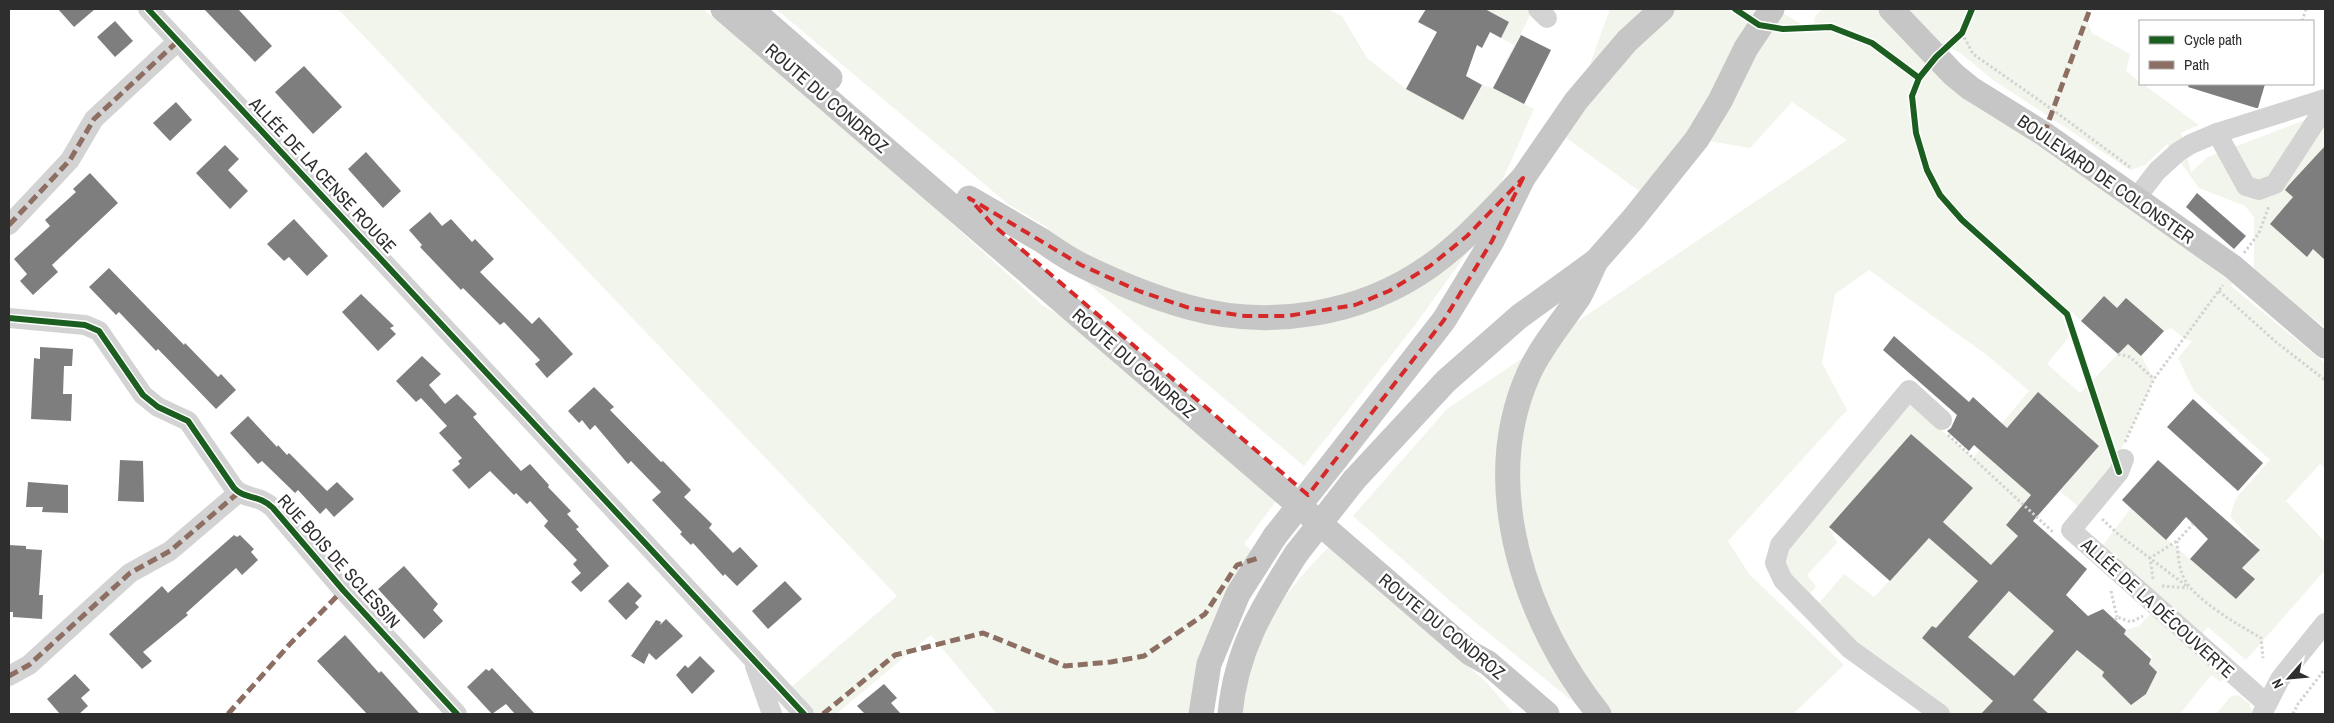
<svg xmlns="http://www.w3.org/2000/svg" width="2334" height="723" viewBox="0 0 2334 723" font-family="'Archivo Narrow',sans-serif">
	<rect width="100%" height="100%" fill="#fff"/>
	<g fill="#f2f5eb">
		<polygon points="338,9 703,9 825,109 1042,305 1080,327 1277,500 1244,544 1253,552 1191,714 997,714 931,635 836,714 814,714 789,689 897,596"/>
		<polygon points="776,9 1327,9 1342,16 1367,58 1406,89 1463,119 1482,85 1493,88 1514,45 1501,38 1509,22 1485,9 1530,9 1532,11 1494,88 1534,109 1475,242 1415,325 1304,466 1050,251 1047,227 1008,204"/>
		<polygon points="1610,9 1776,9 1813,31 1815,16 1822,9 1881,9 2232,283 2231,286 2325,363 2325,468 2320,464 2286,501 2325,542 2325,570 2246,660 2208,627 2200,636 2102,546 2131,508 2236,599 2254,579 2242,568 2260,550 2230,516 2236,498 2270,460 2194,391 2178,358 2192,341 2185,339 2171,328 2164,331 2126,298 2117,308 2104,296 2081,321 2071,311 2063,318 2069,337 2047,364 2080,393 2128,344 2141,356 2154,379 2122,447 2123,458 2083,511 2060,491 2099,446 2038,393 1985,454 2031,495 2006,524 2018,536 1991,565 1943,522 1973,488 1911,434 1829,527 1837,543 1807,575 1816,586 1807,598 1785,574 1781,555 1908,401 1973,458 2029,391 1988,356 1869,270 1835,294 1822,363 1847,410 1728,541 1749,574 1844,665 1793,714 1588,714 1464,613 1353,516 1447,409 1847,140 1792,102 1750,148 1685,137 1639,191 1564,136"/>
		<polygon points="1903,9 2088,9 2085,15 2092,33 2130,54 2126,71 2140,82 2140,84 2143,84 2199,125 2181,133 2191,172 2208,157 2313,117 2325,103 2325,327 2254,276 2254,217 2245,206 2199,188 2167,144 2145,165 2130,170 1993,80 1959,52 1932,41"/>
		<polygon points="1929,538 1978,581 1936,628 1932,626 1922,638 1993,701 1984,711 1988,714 1950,714 1814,609 1844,574 1874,597"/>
		<path d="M 1330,546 L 1485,681 L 1514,714 L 1242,714 C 1245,698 1246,680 1250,664 C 1263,620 1297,578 1330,546 Z"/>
		<polygon points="2009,591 2049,626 2061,624 2014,676 1973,641 1965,640"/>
		<polygon points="2151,613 2224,678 2221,682 2211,675 2180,714 2049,714 2029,697 2035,692 2038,695 2086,640 2091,661 2104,672 2102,676 2132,704 2146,694 2157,672 2149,664 2153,656 2146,650 2144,653 2124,634 2126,630 2139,626"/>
		<polygon points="2238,695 2249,703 2253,714 2216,714 2230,697"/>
	</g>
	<g fill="#7e7e7e" fill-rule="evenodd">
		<polygon points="58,9 95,9 74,27"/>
		<polygon points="204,9 238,9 272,46 255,62"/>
		<polygon points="1426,9 1485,9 1509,22 1501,38 1490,32 1482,48 1477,45 1466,76 1482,85 1463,120 1406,89 1437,32 1418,22"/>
		<polygon points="115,21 133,41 115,57 97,37"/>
		<polygon points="1521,35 1551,50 1524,104 1493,88"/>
		<polygon points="304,66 342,107 313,134 275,92"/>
		<polygon points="2189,84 2265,84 2258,108 2256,108 2188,87"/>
		<polygon points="176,102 192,120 170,141 153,123"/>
		<polygon points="225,145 239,159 228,170 248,191 230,209 196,173"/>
		<polygon points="2325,146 2325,260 2313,249 2307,257 2270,224 2293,197 2285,190 2288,186"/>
		<polygon points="366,152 401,191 383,208 348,169"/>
		<polygon points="90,173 118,203 52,265 58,272 33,295 20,281 27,274 14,259 50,226 45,220 76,192 73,189"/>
		<polygon points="2197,193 2246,236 2234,249 2186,207"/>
		<polygon points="430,212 442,226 451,219 472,242 475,239 494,259 480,272 532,324 539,317 573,354 547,378 535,364 540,360 504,322 500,325 463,288 461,290 420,247 422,245 409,230"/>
		<polygon points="294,219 328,256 307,276 289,257 284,261 267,244"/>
		<polygon points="109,268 184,345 185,343 218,377 221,374 236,390 216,409 158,349 156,351 119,312 116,315 89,287"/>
		<polygon points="361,294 394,326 390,328 396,334 378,351 342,312"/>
		<polygon points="2104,296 2117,308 2126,298 2164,331 2141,356 2128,344 2118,354 2081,321"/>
		<path d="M 1894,336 L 1969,402 L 1973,397 L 2007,428 L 2038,392 L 2099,446 L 2033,521 L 2087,569 L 2066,595 L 2088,616 L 2103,609 L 2126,630 L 2124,634 L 2151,659 L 2149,664 L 2157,672 L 2146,694 L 2131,705 L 2102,676 L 2104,672 L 2077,650 L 2033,700 L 2049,714 L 1981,714 L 1993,701 L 1922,638 L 1932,626 L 1936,628 L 1978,581 L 1929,538 L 1890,581 L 1829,527 L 1911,434 L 1973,488 L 1943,522 L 1991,565 L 2018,536 L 2006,525 L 2031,495 L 1974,445 L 1969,451 L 1947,431 L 1951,428 L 1957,415 L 1883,350 ZM 2009,591 L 2054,631 L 2014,676 L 1968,637 Z"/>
		<polygon points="40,347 73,349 72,366 64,366 63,394 72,394 71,421 31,419 34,358 40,359"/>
		<polygon points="422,356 441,374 429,385 445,404 457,394 477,414 473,417 521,471 530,464 549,485 548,487 571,511 567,514 579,527 576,529 609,566 581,592 571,582 581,573 573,564 577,560 544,526 548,521 530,501 527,504 516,493 514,495 490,471 469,489 452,470 460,464 458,461 462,458 439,433 447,426 421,398 416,402 396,381"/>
		<polygon points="594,387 614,407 610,410 661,462 663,461 691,490 684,497 712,524 709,528 733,553 740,547 758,566 737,586 725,574 723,576 693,543 691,545 680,534 682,532 652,500 661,492 631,461 628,464 595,425 590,430 582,420 579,423 568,411"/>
		<polygon points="2193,399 2263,463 2238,491 2167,427"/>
		<polygon points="248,416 277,447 278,445 287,455 289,453 327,491 337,482 354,499 334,517 326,508 320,514 298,490 295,493 262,461 258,464 230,433"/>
		<polygon points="120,460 143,461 144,502 118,501"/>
		<polygon points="2158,460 2260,550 2242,568 2255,579 2236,599 2190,559 2208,539 2186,517 2166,540 2122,500"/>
		<polygon points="28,482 68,485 68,513 42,512 43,507 26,507"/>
		<polygon points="234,535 237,537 240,535 254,549 251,552 258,560 242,575 236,568 186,613 188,615 143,652 152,661 142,669 109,634 162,586 168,593"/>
		<polygon points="9,545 26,546 26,549 42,550 39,595 43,595 42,619 13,617 13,612 9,612"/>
		<polygon points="404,566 438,604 433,610 443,621 424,639 378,589"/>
		<polygon points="785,581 802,599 768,629 752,611"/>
		<polygon points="628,582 642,596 635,603 639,607 626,620 608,601"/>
		<polygon points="666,619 683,636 656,660 649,653 644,664 631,656 656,620 661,622 660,625"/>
		<polygon points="345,635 379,673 381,671 420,714 367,714 317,661"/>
		<polygon points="700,656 715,671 692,694 676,675 685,665 688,668"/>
		<polygon points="492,668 535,714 515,714 506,704 492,714 467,687 486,669 489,671"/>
		<polygon points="75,674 90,690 81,698 88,706 79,714 60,714 47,699"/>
		<polygon points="884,684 897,698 891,703 901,714 865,714 857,706"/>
	</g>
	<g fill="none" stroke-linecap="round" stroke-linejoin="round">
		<g stroke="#d3d3d3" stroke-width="3" stroke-dasharray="2.5 2.5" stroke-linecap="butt">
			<polyline points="2302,21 2306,9"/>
			<polyline points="1962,33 1973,54 2053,110 2130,167"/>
			<polyline points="2244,253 2259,233 2269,206"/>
			<polyline points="2219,291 2276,342 2325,380"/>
			<polyline points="2118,354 2130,357 2154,379"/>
			<polyline points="1948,435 2054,533"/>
			<polyline points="2125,442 2154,379 2223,285"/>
			<polyline points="2102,519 2118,534 2188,587"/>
			<path d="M 2177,541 C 2178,552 2178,565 2183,576 C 2192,599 2239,625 2261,638 L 2263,658"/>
			<polyline points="2153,579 2150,558 2177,541 2193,524"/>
			<polyline points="2162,586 2188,588"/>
			<polyline points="2111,591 2117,617"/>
			<polyline points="2115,620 2117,617 2131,622 2143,616"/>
			<polyline points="2293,714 2298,704 2325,669"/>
		</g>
		<g stroke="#d3d3d3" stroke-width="20">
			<polyline points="148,9 804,714"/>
			<polyline points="1538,9 1547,18"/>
			<polyline points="2217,133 2246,186 2259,190 2275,184 2325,107"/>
			<polyline points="2137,197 2157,171 2178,152 2191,144 2217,133 2325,99"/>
			<polyline points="9,225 70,160 94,119 178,41"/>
			<path d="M 9,318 L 85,325 L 99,331 L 143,395 L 158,407 L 188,421 L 234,488 C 245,500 259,494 273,508 L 343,590 L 457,714"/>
			<polyline points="2124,459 2119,472 2071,530 2267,704"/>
			<polyline points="755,666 772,714"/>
			<polyline points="9,676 29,665 130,573 170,551 238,493"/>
			<polyline points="1940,714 1850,649 1783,580 1775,563 1780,545 1909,390 1942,420"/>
			<polyline points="2262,714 2280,679 2325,623"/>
		</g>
		<g stroke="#c6c6c6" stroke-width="25">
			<polyline points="723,9 1470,653 1488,663 1547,714"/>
			<polyline points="751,9 830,78"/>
			<polyline points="1891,9 1953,74 1970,88 2044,134 2233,267 2325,346"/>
			<path d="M 969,198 C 993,212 1017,226 1041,240 C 1054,249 1068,259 1083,266 C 1116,282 1152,297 1188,307 C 1269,330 1361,315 1430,266 C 1465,241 1493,209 1523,178"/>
			<path d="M 1595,263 C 1590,274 1585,286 1579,297 C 1562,322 1542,345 1529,373 C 1478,486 1526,623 1599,714"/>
			<polyline points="1336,459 1444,320 1492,241 1523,178 1576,101 1627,41 1662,9"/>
			<polyline points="1354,480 1446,381 1520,316 1596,261 1633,219 1697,139 1720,101 1746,48 1772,9"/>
			<polyline points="1201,714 1209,664 1238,594 1275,536"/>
			<path d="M 1230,714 C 1236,650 1262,608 1296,554"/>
		</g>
		<g stroke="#c6c6c6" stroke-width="25">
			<polyline points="1275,536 1336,459"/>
			<polyline points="1296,554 1354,480"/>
		</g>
		<g stroke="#8d6e63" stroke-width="5" stroke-dasharray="10 5" stroke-linecap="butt">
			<polyline points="2044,134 2090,9"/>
			<polyline points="9,225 70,160 94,119 178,41"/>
			<polyline points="9,676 29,665 130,573 170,551 238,493"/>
			<polyline points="228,714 289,645 343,590 340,587"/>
			<polyline points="823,714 895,655 983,633 1065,666 1111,662 1144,656 1205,614 1237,565 1261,557"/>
		</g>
		<g stroke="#fff" stroke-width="9">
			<g id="cycleway">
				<polyline points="148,9 804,714"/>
				<polyline points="1735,9 1759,25 1783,29 1831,27 1872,43 1919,78"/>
				<polyline points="1972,9 1962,33 1936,57 1919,78 1912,96 1916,133 1927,170 1940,195 1962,220 2067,314 2119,472"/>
				<path d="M 9,318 L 85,325 L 99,331 L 143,395 L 158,407 L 188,421 L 234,488 C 245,500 259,494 273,508 L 343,590 L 457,714"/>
			</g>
		</g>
		<use href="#cycleway" stroke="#1b5e20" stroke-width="6"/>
	</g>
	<path fill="none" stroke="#d62828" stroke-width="4" stroke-dasharray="10 6" stroke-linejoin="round" d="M 1523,178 L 1492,241 L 1444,320 L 1308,495 L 992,224 L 969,198 L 1081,265 L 1139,291 L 1189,308 L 1245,316 L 1287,316 L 1355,305 L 1389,291 L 1430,266 L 1467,236 Z"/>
	<g text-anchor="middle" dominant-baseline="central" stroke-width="5" stroke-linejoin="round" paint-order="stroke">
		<g font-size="18" fill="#2e2e2e" stroke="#fff">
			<text transform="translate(827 98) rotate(41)">ROUTE DU CONDROZ</text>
			<text transform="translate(323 175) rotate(47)">ALLÉE DE LA CENSE ROUGE</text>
			<text transform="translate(2106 179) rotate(35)">BOULEVARD DE COLONSTER</text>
			<text transform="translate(1134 363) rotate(41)">ROUTE DU CONDROZ</text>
			<text transform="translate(339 561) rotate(48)">RUE BOIS DE SCLESSIN</text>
			<text transform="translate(2158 608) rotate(42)">ALLÉE DE LA DÉCOUVERTE</text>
			<text transform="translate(1442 626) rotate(39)">ROUTE DU CONDROZ</text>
		</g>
	</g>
	<rect width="2334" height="723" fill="none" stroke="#2e2e2e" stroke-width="20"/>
	<rect x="2139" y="20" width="175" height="65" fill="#ffffff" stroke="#ababab"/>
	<rect x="2149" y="36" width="25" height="8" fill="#1b5e20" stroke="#ababab"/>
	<text x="2184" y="45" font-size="15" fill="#2e2e2e">Cycle path</text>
	<rect x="2149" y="61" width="25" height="8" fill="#8d6e63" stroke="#ababab"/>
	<text x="2184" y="70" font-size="15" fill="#2e2e2e">Path</text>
	<g transform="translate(2289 678) rotate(243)" stroke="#ffffff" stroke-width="4" paint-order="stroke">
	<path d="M0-4L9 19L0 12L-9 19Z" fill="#2e2e2e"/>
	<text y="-8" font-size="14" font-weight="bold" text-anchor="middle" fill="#2e2e2e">N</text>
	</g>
</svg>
